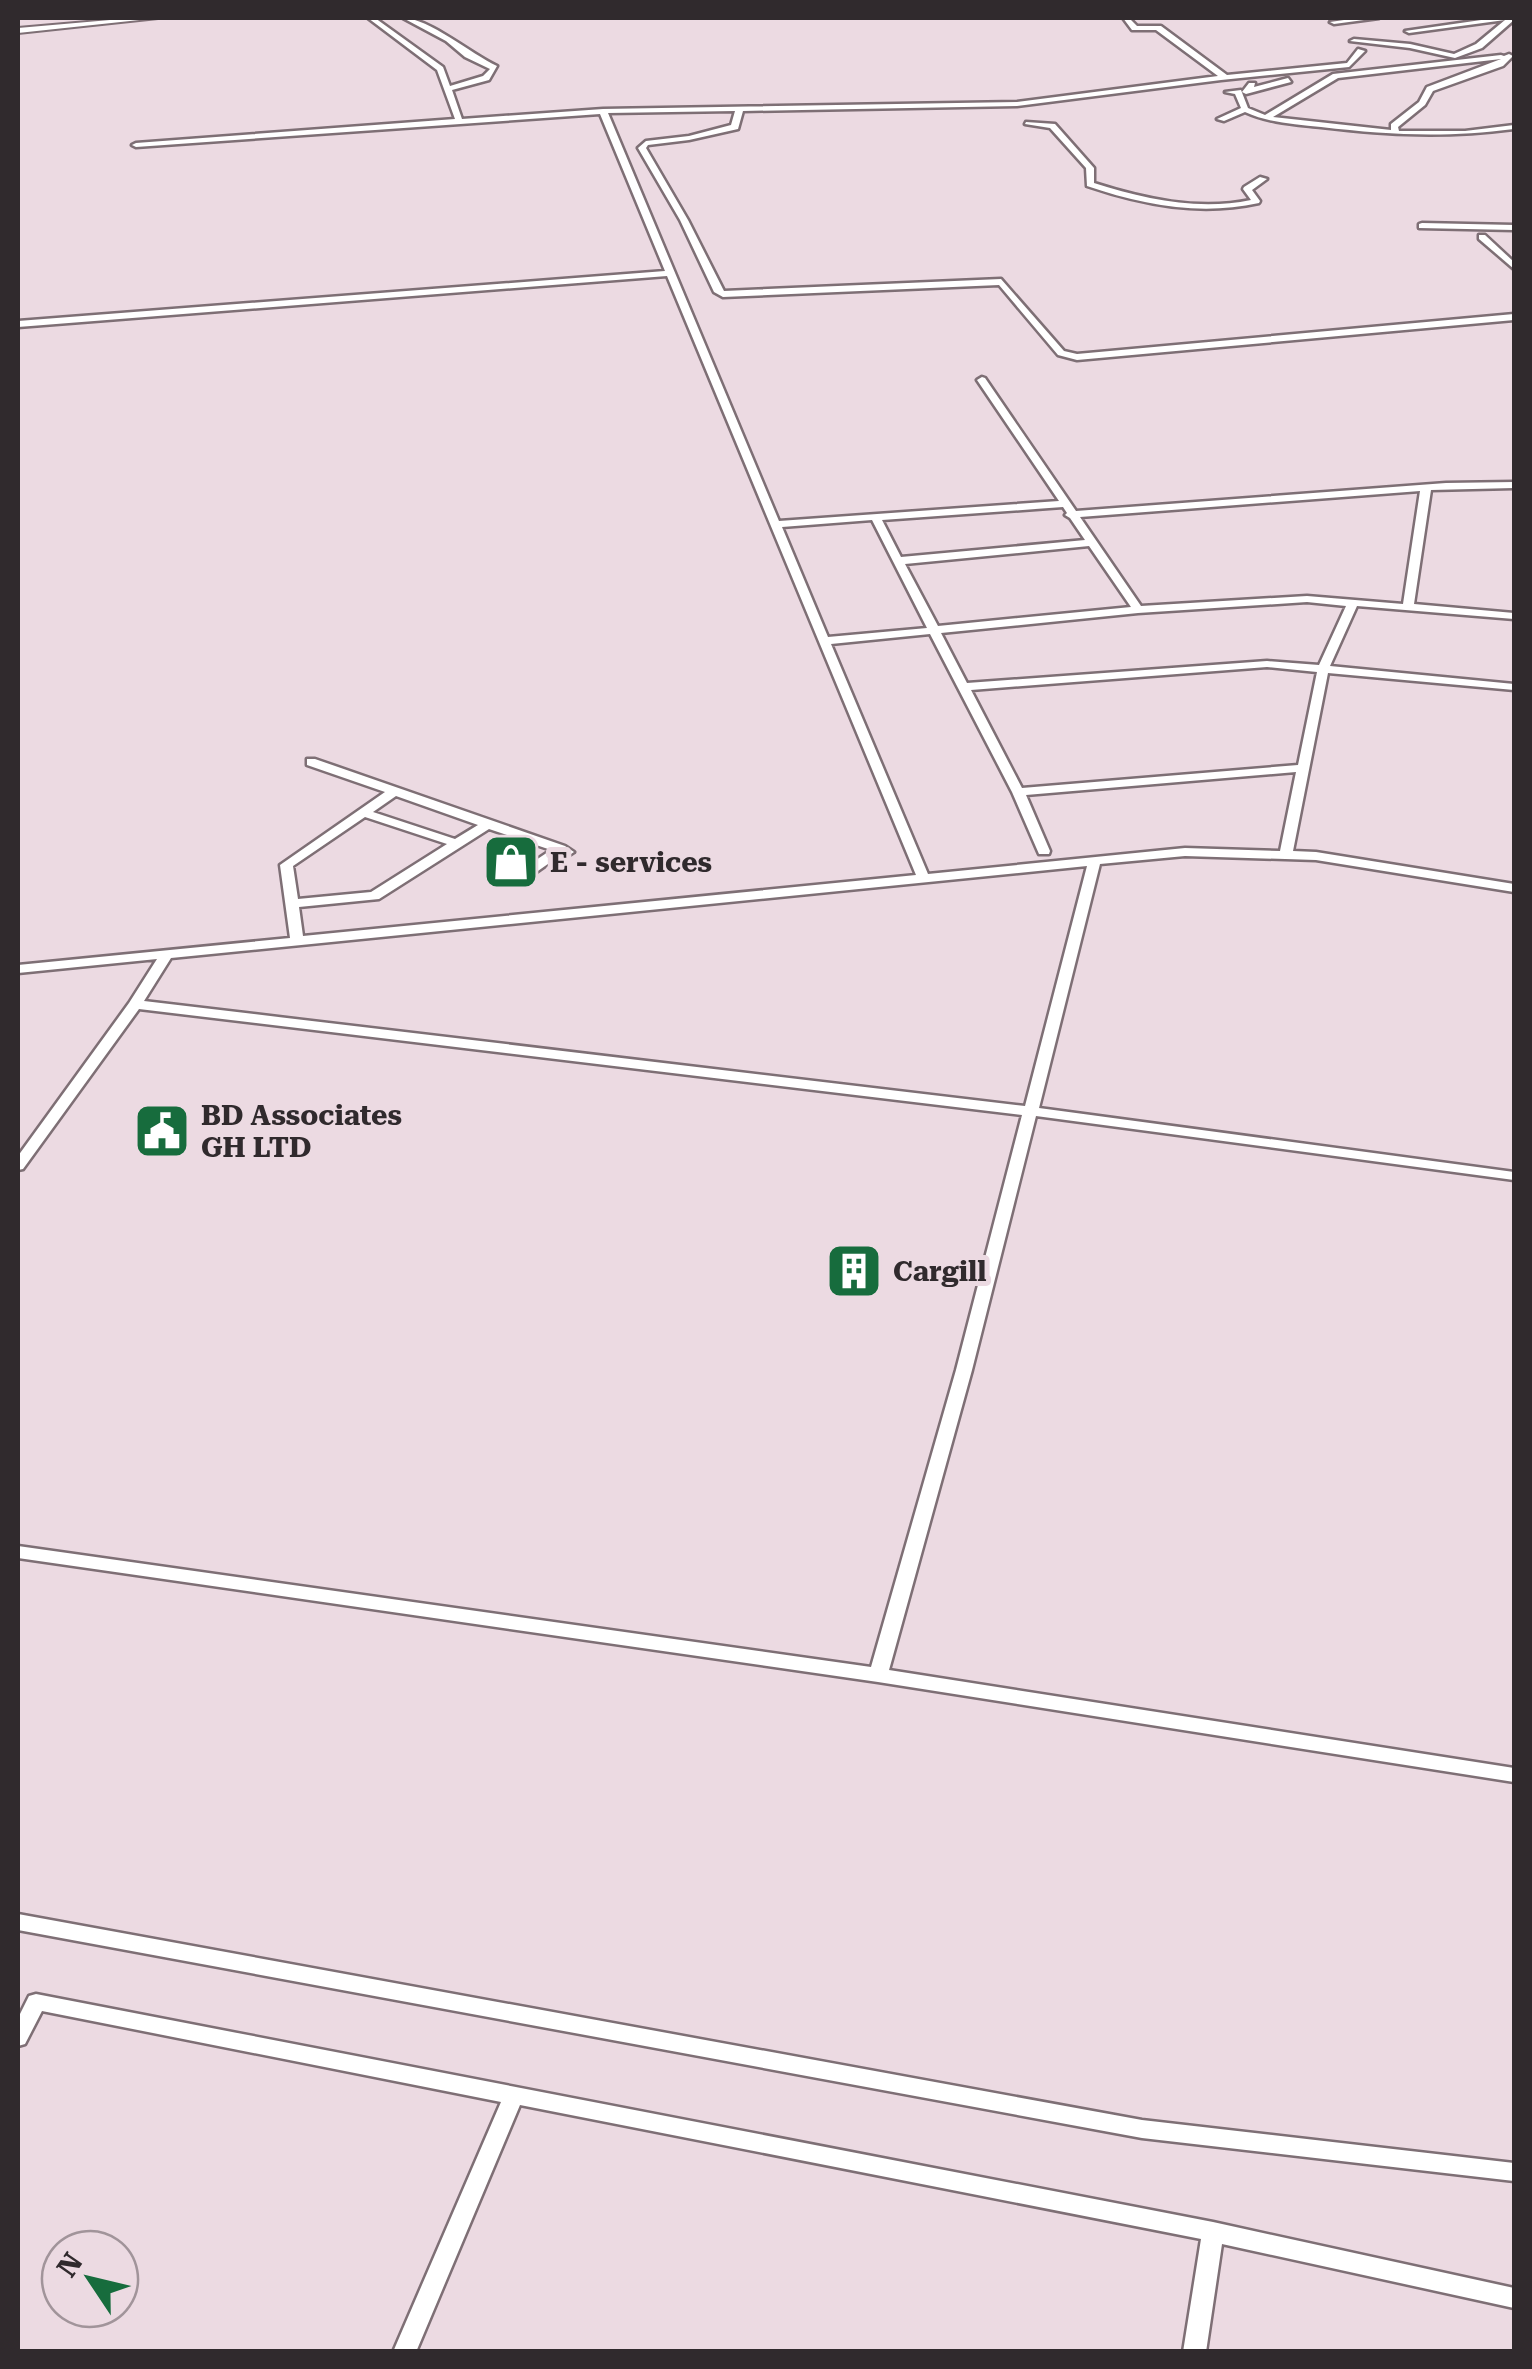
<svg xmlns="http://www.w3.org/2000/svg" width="1532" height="2369" viewBox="0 0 1532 2369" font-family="'Roboto Serif',serif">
	<rect width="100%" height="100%" fill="#ecdae2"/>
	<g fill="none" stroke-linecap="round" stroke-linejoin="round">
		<g stroke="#7e6f75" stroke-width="5">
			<g id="minor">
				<path d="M 368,18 L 375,18 L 443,67 L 450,86 L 483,76 L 490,69 L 465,57 L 446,41 L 403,18 C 429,18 471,54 497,66 L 489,80 L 452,90 L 462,119 L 603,109 L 1017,102 L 1218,76 L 1156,30 L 1132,30 L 1123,18 L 1129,18 L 1137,26 L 1161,26 L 1227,75 L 1347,63 L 1358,49 L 1365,51 L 1349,67 L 1221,80 L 1017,106 L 743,111 L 738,129 L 689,140 L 648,145 L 646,148 L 688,220 L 724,291 L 1001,279 L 1064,351 L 1077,354 L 1514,314 L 1514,320 L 1077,360 L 1058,355 L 999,285 L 723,297 L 714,292 L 680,220 L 638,148 L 646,141 L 689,136 L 731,125 L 735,111 L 608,113 L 779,521 L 1059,501 L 977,380 L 982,377 L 985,378 L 1076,511 L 1446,483 L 1514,482 L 1514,488 L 1431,490 L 1414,604 L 1514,613 L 1514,619 L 1357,606 L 1330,666 L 1514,684 L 1514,690 L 1328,673 L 1293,851 L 1316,852 L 1514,884 L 1514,892 L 1316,860 L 1185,856 L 1100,864 L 1039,1108 L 1514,1172 L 1514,1180 L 1036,1116 L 972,1370 L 889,1670 L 1514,1768 L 1514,1782 L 878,1682 L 18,1558 L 18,1546 L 871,1667 L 956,1370 L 1022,1115 L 139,1009 L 23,1169 L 18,1170 L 18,1156 L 129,1003 L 157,959 L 18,973 L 18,965 L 290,938 L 280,865 L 385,792 L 307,765 L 307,759 L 315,759 L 565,846 L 574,852 L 568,856 L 562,854 L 528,878 L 518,878 L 517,875 L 518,872 L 551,850 L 489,829 L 379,899 L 299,907 L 303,936 L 916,875 L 667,276 L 18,327 L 18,321 L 665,271 L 600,114 L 136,147 L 132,145 L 136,143 L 455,119 L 437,70 ZM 1420,491 L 1403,604 L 1307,596 L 1141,606 L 1080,517 ZM 1063,507 L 1067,513 L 1065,515 L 1070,518 L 1085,540 L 901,557 L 882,520 ZM 872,520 L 927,628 L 828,637 L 782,527 ZM 1089,546 L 1131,607 L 938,626 L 905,564 ZM 1307,602 L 1346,606 L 1319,665 L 1267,661 L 967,683 L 941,633 L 1138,613 ZM 930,634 L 1012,792 L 1039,854 L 1049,854 L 1050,851 L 1026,795 L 1296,772 L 1280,851 L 1185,848 L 928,874 L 831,644 ZM 1267,667 L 1317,672 L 1298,765 L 1022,788 L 971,690 ZM 396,796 L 478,825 L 455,839 L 373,812 ZM 365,817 L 447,844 L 371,892 L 298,899 L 293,866 ZM 1087,866 L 1025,1106 L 144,1001 L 171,958 Z"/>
				<polygon points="1358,18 1379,18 1334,24 1330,22"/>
				<polygon points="1495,18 1514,18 1514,20 1482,48 1455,58 1410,48 1350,41 1354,39 1410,44 1454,54 1476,44 1505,20 1409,33 1405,31"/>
				<path d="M 1509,54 L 1513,56 L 1503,66 L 1433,91 L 1425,105 L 1398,127 L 1399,131 L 1465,131 L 1514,125 L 1514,129 C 1444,138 1390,135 1321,127 C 1294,124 1269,123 1245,112 L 1224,121 L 1217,119 L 1241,108 L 1235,94 L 1225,92 L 1241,90 L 1248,108 L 1265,115 L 1333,74 L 1501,55 L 1504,56 ZM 1501,59 L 1427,87 L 1419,102 L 1391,124 L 1391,130 L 1273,117 L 1338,78 Z"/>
				<polygon points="1288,78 1291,82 1246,94 1242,92 1249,83 1255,83 1254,87"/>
				<path d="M 1026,122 L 1055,124 L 1094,168 L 1094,183 C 1144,199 1198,211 1251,200 L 1243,189 L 1244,187 L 1260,177 L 1267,179 L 1252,190 L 1260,201 L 1259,203 C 1200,216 1143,205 1087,186 L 1086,168 L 1050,128 L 1025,124 Z"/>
				<polygon points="1422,223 1514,225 1514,230 1419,228 1419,224"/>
				<polygon points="1479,235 1485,235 1514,262 1514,269 1479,239"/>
				<polygon points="18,1914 1142,2120 1514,2163 1514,2181 1142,2138 18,1930"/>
				<polygon points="36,1994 1213,2222 1514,2288 1514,2308 1222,2244 1206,2352 1183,2352 1201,2239 520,2105 416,2352 393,2352 501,2102 42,2011 25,2044 18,2046 18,2018 29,1996"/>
			</g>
		</g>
		<g stroke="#7e6f75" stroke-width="4">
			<polygon id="major" points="133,18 158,18 18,33 18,28"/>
		</g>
		<use href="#minor" fill="#fff" fill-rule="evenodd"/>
		<use href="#major" fill="#fff" fill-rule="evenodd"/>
	</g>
	<defs>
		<g id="shop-square" transform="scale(2.875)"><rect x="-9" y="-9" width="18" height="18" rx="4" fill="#176c3d" stroke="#ecdae2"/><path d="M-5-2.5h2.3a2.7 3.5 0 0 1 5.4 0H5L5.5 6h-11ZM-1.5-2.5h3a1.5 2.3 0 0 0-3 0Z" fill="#fff"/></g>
		<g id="civic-square" transform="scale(2.875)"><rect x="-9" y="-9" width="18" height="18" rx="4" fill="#176c3d" stroke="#ecdae2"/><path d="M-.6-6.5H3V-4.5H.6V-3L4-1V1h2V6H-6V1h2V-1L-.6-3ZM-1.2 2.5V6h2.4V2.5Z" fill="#fff"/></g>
		<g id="building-square" transform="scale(2.875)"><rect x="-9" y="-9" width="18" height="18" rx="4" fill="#176c3d" stroke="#ecdae2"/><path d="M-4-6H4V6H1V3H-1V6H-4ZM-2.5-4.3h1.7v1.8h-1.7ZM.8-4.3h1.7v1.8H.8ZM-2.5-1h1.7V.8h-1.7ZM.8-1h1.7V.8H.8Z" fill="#fff"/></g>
	</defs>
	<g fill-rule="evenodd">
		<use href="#shop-square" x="511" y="862"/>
		<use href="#civic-square" x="162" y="1131"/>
		<use href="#building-square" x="854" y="1271"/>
	</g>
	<g text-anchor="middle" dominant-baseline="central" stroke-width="10" stroke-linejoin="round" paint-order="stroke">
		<g font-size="28" font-weight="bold" fill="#302a2d" stroke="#ecdae2" text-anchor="start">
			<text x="550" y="862">E - services</text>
			<text x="201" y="1115">BD Associates<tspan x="201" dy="32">GH LTD</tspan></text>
			<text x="893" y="1271">Cargill</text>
		</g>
	</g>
	<rect width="1532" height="2369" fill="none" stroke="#302a2d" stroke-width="40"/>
	<g transform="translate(90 2279) rotate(305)"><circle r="48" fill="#ecdae2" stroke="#a1949a" stroke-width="2.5"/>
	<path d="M0-8L18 38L0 25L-18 38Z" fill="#176c3d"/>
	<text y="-15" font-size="28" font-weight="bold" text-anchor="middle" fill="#302a2d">N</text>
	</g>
</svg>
